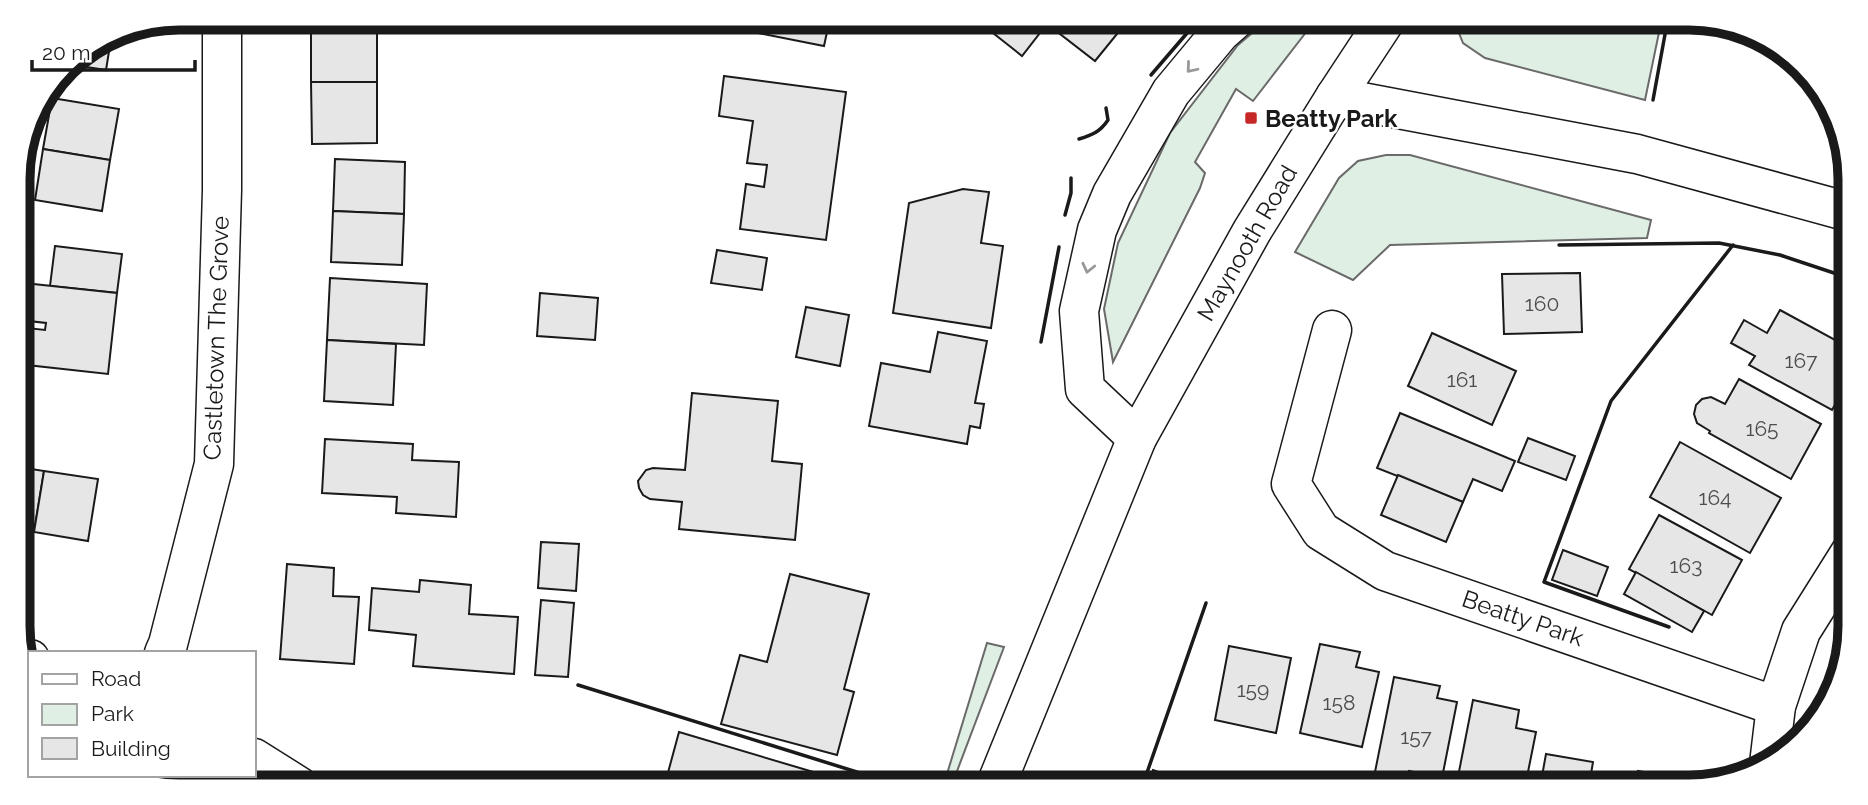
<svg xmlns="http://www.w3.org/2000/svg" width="1868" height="805" viewBox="0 0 1868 805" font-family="Raleway,sans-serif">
	<rect width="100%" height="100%" fill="#fff"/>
	<g fill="#e0efe3" stroke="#6a6a6a" stroke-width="2">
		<polygon points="1270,18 1317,18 1253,101 1236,89 1195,162 1205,173 1200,188 1113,362 1104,309 1118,243 1170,133 1238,45"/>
		<polygon points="1453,18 1662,18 1645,100 1485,58 1463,43"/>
		<polygon points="1386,155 1410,155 1651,220 1647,238 1390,245 1353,280 1295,252 1339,178 1358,161"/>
		<polygon points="987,643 1004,647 951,787 943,787"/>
	</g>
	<g fill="#e6e6e6" stroke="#1a1a1a" stroke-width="2">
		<polygon points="740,18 830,18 824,46 738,29"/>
		<polygon points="974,18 1130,18 1095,61 1047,24 1022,56"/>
		<polygon points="377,19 377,82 311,82 311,20"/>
		<polygon points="112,33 106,70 67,64 72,58"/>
		<polygon points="724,76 846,92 826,240 740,229 746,184 764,187 767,165 747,163 753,121 719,116"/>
		<polygon points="311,82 377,82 377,143 312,144"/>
		<polygon points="52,98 119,109 110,160 43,149"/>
		<polygon points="43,149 110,160 102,211 35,200"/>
		<polygon points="335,159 405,162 404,214 333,211"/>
		<polygon points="963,189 989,192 981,243 1003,246 991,328 893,313 909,203"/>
		<polygon points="333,211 404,214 402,265 331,262"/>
		<polygon points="55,246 122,254 117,293 50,286"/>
		<polygon points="717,250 767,258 762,290 711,283"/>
		<polygon points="1580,273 1582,332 1504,334 1502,274"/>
		<polygon points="330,278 427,284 424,345 327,340"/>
		<polygon points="24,283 117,293 108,374 18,364 18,327 45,330 46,323 20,320"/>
		<polygon points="540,293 598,298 595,340 537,336"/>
		<polygon points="806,307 849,315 840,366 796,357"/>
		<polygon points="1780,310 1850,348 1850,378 1832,410 1749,365 1755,356 1731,343 1744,320 1767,333"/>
		<polygon points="938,332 987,341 975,403 984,404 980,428 970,426 967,444 869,426 881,363 930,372"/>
		<polygon points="1432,333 1516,371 1492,425 1408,386"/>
		<polygon points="327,340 396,344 393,405 324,401"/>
		<polygon points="1739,379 1821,424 1791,479 1709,433 1710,431 1697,423 1694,414 1696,405 1702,399 1711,397 1725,404"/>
		<polygon points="692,393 778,401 772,461 802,464 795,540 679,529 682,502 650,499 643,495 639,488 638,481 646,470 653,468 685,470"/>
		<polygon points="1400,413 1515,461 1502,491 1473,479 1463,502 1377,468"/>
		<polygon points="1528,438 1575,456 1566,480 1518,462"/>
		<polygon points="325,439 413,444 412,460 459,462 456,517 396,513 397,497 322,493"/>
		<polygon points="1680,442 1781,498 1750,553 1650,497"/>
		<polygon points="19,467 44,471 34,532 19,530"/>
		<polygon points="44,471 98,479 88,541 34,532"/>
		<polygon points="1398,475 1463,502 1446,542 1381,515"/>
		<polygon points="1659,515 1742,560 1712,615 1629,569"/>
		<polygon points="541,542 579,544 576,591 538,588"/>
		<polygon points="1563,550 1608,567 1597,596 1552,580"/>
		<polygon points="287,564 334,568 333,596 359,597 354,664 280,659"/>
		<polygon points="1636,572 1704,611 1692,632 1624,594"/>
		<polygon points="790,574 869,594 844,689 854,692 837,755 721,724 740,655 767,662"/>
		<polygon points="420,580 471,585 469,614 518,617 514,674 413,666 416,635 369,630 372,588 419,592"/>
		<polygon points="541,600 574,603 568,677 535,675"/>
		<polygon points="1320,644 1360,652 1356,667 1379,672 1362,747 1300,733"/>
		<polygon points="1229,646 1291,658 1276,733 1215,720"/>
		<polygon points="1394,677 1440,686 1437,698 1457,702 1442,778 1409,771 1406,787 1372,787"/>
		<polygon points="1473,700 1519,710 1516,728 1536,732 1525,787 1456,787"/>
		<polygon points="679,732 820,774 816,787 671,787 673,783 666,780"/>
		<polygon points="1546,754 1593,762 1590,780 1610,784 1609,787 1540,787"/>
		<polygon points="1153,770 1198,787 1146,787"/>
		<polygon points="1638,771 1681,778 1679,787 1635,787"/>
	</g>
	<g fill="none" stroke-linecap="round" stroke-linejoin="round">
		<g stroke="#1a1a1a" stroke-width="41">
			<g id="street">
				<polyline points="1335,97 1637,154 1849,212"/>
				<polyline points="1332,330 1291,484 1321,531 1385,571 1776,706"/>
				<polyline points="1137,438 1085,389 1079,311 1097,230 1112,194 1171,92 1220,33 1237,18"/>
				<polyline points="164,653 168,644 214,464 222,190 222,18"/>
				<polyline points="23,658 30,659"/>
				<polyline points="254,758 300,787"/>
				<polyline points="1769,764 1776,706 1801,631 1850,553"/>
			</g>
		</g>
		<g stroke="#1a1a1a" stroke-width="41">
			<polyline id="secondary" points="995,787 1137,438 1252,231 1335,97 1387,18"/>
		</g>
		<use href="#street" stroke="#fff" stroke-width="38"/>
		<use href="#secondary" stroke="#fff" stroke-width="38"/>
		<g stroke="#1a1a1a" stroke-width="3.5">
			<polyline points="1151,75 1200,18"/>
			<polyline points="1653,100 1668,18"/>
			<path d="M 1079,139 C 1092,135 1100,132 1108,120 L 1106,108"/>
			<polyline points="1065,215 1071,193 1071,178"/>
			<polyline points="1559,245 1719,243 1780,255 1849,278"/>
			<polyline points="1041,342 1059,247"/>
			<polyline points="1669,627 1544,582 1611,401 1733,245"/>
			<polyline points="578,685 905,787"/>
			<polyline points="1142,787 1206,603"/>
		</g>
	</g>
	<defs><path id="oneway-chevron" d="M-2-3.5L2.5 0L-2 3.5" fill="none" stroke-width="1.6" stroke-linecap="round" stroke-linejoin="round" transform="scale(1.75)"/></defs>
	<g stroke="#989898">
		<use href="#oneway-chevron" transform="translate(1191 68) rotate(130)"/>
		<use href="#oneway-chevron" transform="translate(1088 268) rotate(103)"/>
	</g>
	<rect fill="#c62828" stroke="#fff" stroke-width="2.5" x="1244" y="111" width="14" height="14" rx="3.5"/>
	<g text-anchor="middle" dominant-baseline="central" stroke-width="5" stroke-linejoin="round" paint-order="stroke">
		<g font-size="21" fill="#4d4d4d">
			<text x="1542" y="303">160</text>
			<text x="1801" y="360">167</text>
			<text x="1462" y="379">161</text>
			<text x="1762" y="428">165</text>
			<text x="1715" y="497">164</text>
			<text x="1686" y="565">163</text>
			<text x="1253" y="689">159</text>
			<text x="1339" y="702">158</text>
			<text x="1416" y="736">157</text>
		</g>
		<g font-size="24" font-weight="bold" fill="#1a1a1a" stroke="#fff" text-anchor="start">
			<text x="1265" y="118">Beatty Park</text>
		</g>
		<g font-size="24" fill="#1a1a1a" stroke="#fff">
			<text transform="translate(1247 243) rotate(-60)">Maynooth Road</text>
			<text transform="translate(216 338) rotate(-88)">Castletown The Grove</text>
			<text transform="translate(1523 618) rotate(19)">Beatty Park</text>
		</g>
	</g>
	<path d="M0 0H1868V805H0ZM179 30H1689A149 149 0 0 1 1838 179V626A149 149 0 0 1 1689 775H179A149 149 0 0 1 30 626V179A149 149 0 0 1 179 30Z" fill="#fff" fill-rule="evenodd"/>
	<path fill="none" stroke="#1a1a1a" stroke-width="9" d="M179 30H1689A149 149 0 0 1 1838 179V626A149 149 0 0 1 1689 775H179A149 149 0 0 1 30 626V179A149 149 0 0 1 179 30Z"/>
	<rect x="28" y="651" width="228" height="126" fill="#ffffff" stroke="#a3a3a3" stroke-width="2"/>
	<rect x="42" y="674" width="35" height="10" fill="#ffffff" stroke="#a3a3a3" stroke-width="2"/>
	<text x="91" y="686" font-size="21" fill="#1a1a1a">Road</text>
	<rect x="42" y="704" width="35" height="21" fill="#e0efe3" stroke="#a3a3a3" stroke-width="2"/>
	<text x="91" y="721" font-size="21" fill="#1a1a1a">Park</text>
	<rect x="42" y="738" width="35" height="21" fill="#e6e6e6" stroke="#a3a3a3" stroke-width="2"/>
	<text x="91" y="756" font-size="21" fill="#1a1a1a">Building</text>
	<path d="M32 60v10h163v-10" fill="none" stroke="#1a1a1a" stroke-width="3.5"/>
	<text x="42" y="60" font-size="21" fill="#1a1a1a" stroke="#ffffff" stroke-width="5" paint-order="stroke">20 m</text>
</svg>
